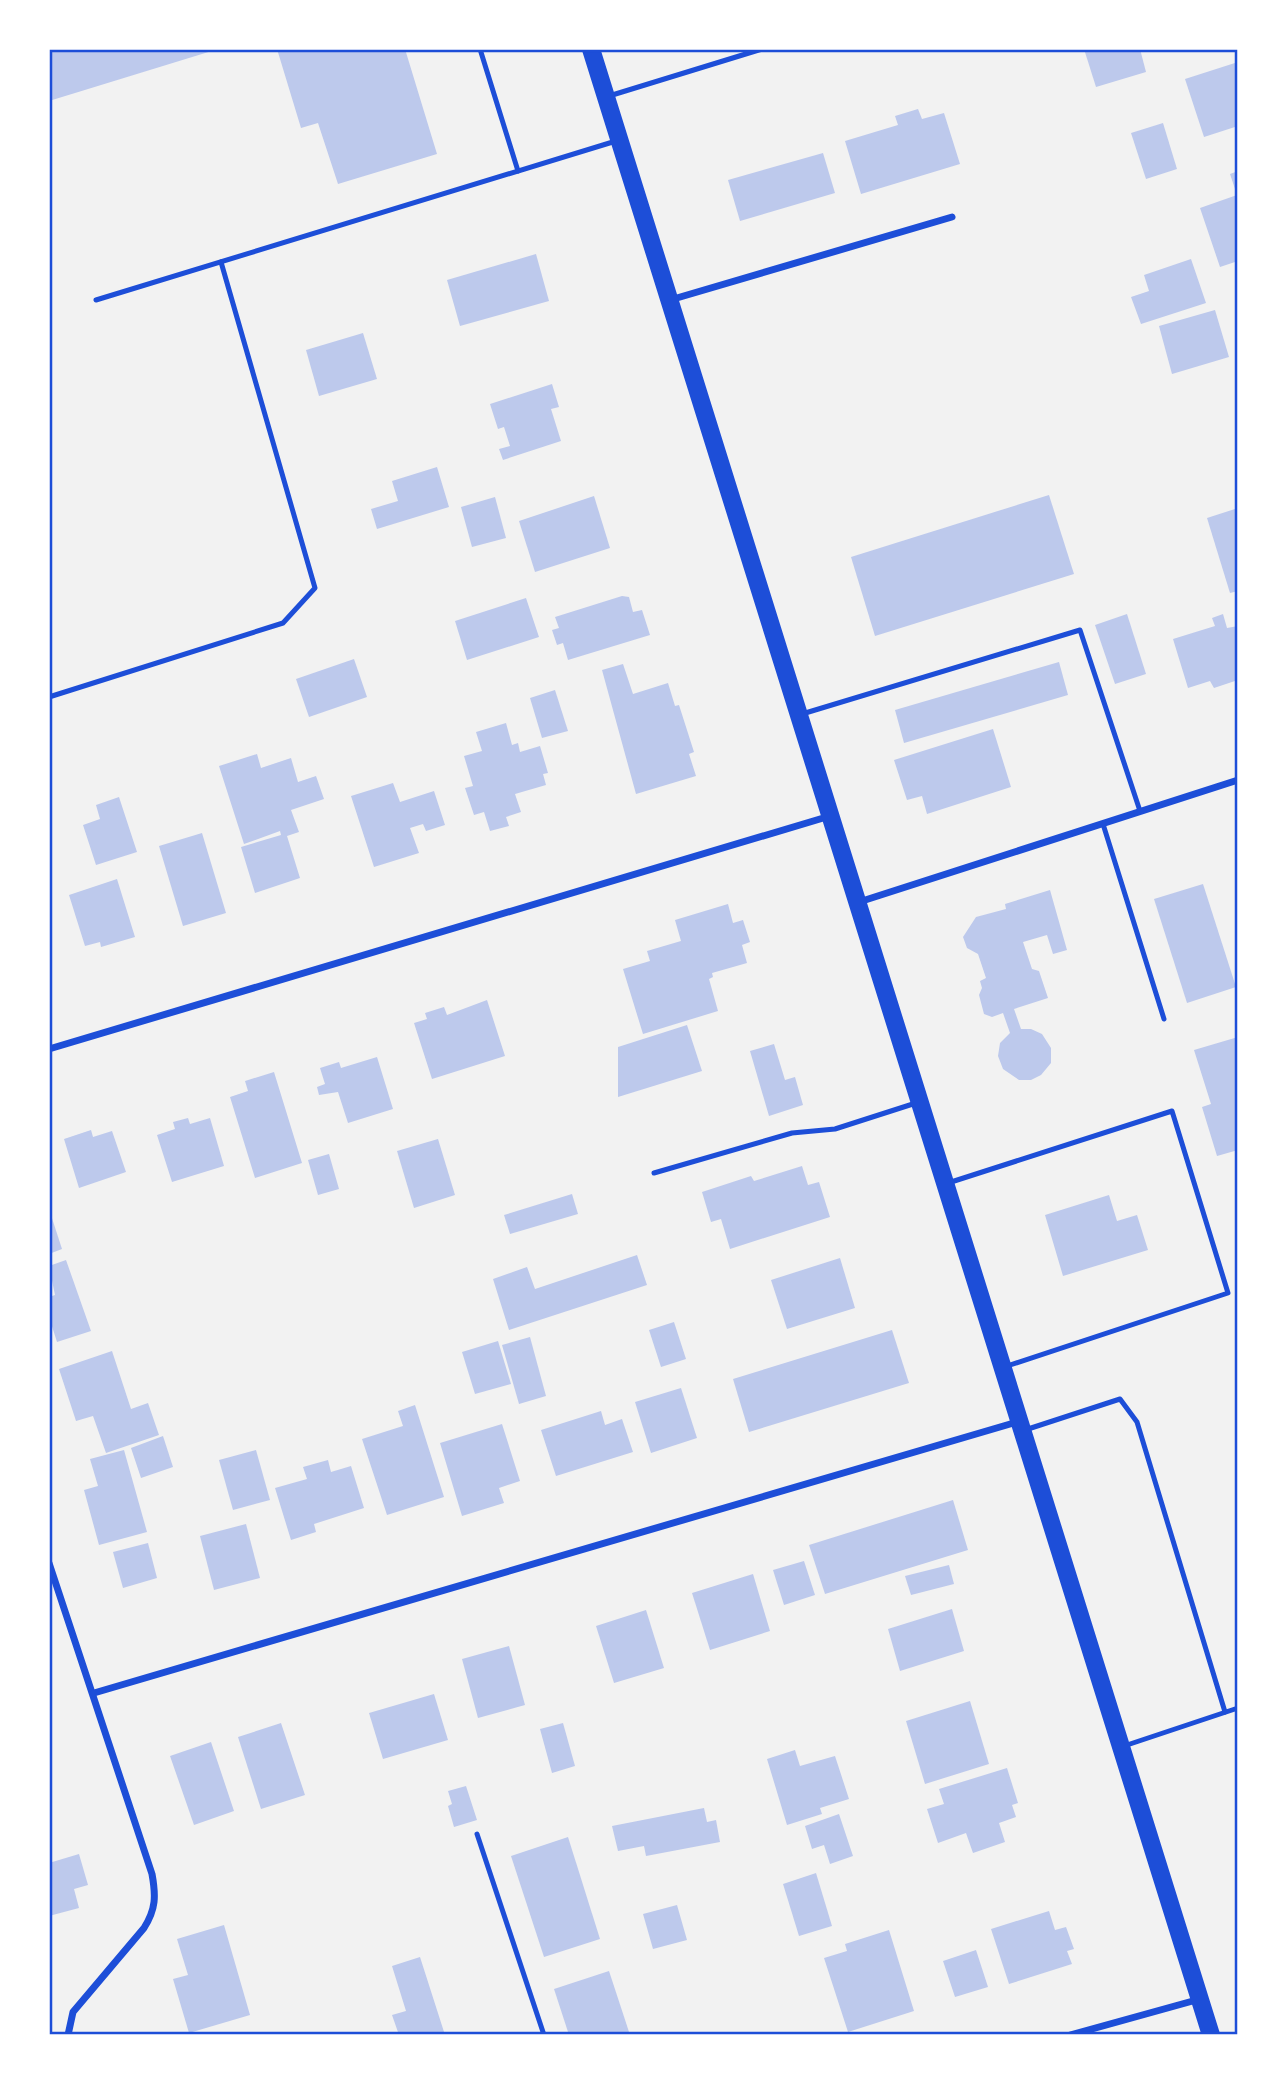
<svg xmlns="http://www.w3.org/2000/svg" width="1287" height="2084" viewBox="0 0 1287 2084" font-family="Figtree,sans-serif">
	<rect width="100%" height="100%" fill="#f2f2f2"/>
	<g fill="#bdc9ec">
		<polygon points="49,49 215,49 215,50 49,101"/>
		<polygon points="277,49 405,49 437,154 338,184 318,123 301,128"/>
		<polygon points="1084,49 1140,49 1146,72 1096,87"/>
		<polygon points="1238,62 1238,126 1204,137 1185,79"/>
		<polygon points="918,109 922,119 944,113 960,164 861,194 845,141 898,125 895,116"/>
		<polygon points="1163,123 1177,169 1146,179 1131,133"/>
		<polygon points="823,153 835,193 740,221 728,180"/>
		<polygon points="1238,171 1238,261 1220,267 1200,208 1237,195 1230,174"/>
		<polygon points="536,254 549,301 460,326 447,280"/>
		<polygon points="1191,259 1206,303 1141,324 1131,297 1149,291 1144,275"/>
		<polygon points="1215,310 1229,357 1172,374 1159,326"/>
		<polygon points="363,333 377,379 319,396 306,350"/>
		<polygon points="552,384 559,407 551,409 561,441 503,460 499,449 510,446 504,427 498,429 490,404"/>
		<polygon points="437,467 449,507 377,529 371,509 398,501 392,481"/>
		<polygon points="1049,495 1074,574 875,636 851,557"/>
		<polygon points="594,496 610,548 535,572 519,521"/>
		<polygon points="495,497 506,538 472,547 461,507"/>
		<polygon points="1238,508 1238,591 1230,593 1207,518"/>
		<polygon points="622,596 629,597 633,612 642,610 650,635 568,660 563,643 557,645 552,630 559,628 555,617"/>
		<polygon points="526,598 539,637 467,660 455,621"/>
		<polygon points="1127,614 1146,674 1115,684 1095,625"/>
		<polygon points="1223,614 1227,628 1238,626 1238,680 1214,688 1210,681 1188,688 1173,639 1215,626 1212,618"/>
		<polygon points="354,659 367,697 309,717 296,679"/>
		<polygon points="1059,662 1068,695 904,743 895,710"/>
		<polygon points="623,664 633,694 668,683 675,706 679,705 694,752 689,754 696,776 636,794 602,670"/>
		<polygon points="555,690 568,731 542,738 530,698"/>
		<polygon points="506,723 512,745 518,743 520,752 540,746 548,773 543,774 546,785 515,794 521,812 506,817 509,826 490,831 484,812 474,815 465,788 473,786 464,756 482,751 476,732"/>
		<polygon points="993,729 1011,787 927,814 922,796 907,800 894,760"/>
		<polygon points="257,754 261,768 291,758 298,782 316,776 324,799 291,810 299,832 287,836 300,878 255,893 241,847 281,835 280,831 244,844 219,766"/>
		<polygon points="393,783 400,802 434,791 445,825 426,831 423,824 410,828 419,853 374,867 351,796"/>
		<polygon points="119,797 137,852 96,865 83,825 100,819 96,805"/>
		<polygon points="202,833 226,913 183,926 159,846"/>
		<polygon points="117,879 135,937 101,947 100,942 85,946 69,895"/>
		<polygon points="1203,884 1236,987 1187,1003 1154,899"/>
		<polygon points="1050,890 1067,950 1053,954 1047,935 1023,942 1032,969 1039,971 1048,998 1014,1009 1021,1029 1031,1029 1042,1034 1051,1048 1051,1063 1041,1075 1031,1080 1019,1080 1003,1069 998,1056 1000,1043 1010,1033 1003,1013 992,1017 984,1014 979,995 982,988 980,981 986,978 978,954 967,948 963,937 976,917 1006,909 1005,904"/>
		<polygon points="728,904 733,923 743,920 750,942 742,945 747,963 712,973 713,977 709,979 718,1011 643,1034 623,969 650,961 647,951 681,941 675,920"/>
		<polygon points="487,1000 505,1056 432,1079 414,1023 427,1019 425,1013 444,1007 447,1015"/>
		<polygon points="687,1025 702,1071 618,1097 618,1047"/>
		<polygon points="1238,1037 1238,1150 1217,1156 1202,1107 1211,1104 1194,1050"/>
		<polygon points="774,1044 785,1080 795,1077 803,1105 769,1116 750,1051"/>
		<polygon points="377,1057 393,1109 348,1123 338,1092 319,1095 317,1087 325,1084 320,1068 339,1062 341,1068"/>
		<polygon points="274,1072 302,1163 255,1178 230,1097 248,1091 245,1081"/>
		<polygon points="188,1118 190,1124 210,1118 224,1166 172,1182 157,1135 175,1129 173,1122"/>
		<polygon points="91,1130 93,1137 112,1131 126,1172 79,1188 64,1139"/>
		<polygon points="438,1139 455,1195 414,1208 397,1151"/>
		<polygon points="329,1154 339,1189 318,1195 308,1160"/>
		<polygon points="802,1166 808,1185 819,1182 830,1217 730,1249 721,1219 711,1222 702,1192 751,1176 754,1181"/>
		<polygon points="572,1194 578,1214 510,1234 504,1215"/>
		<polygon points="1109,1195 1117,1221 1137,1215 1148,1250 1063,1276 1045,1215"/>
		<polygon points="49,1209 62,1249 49,1254"/>
		<polygon points="637,1255 647,1285 509,1330 493,1279 527,1267 535,1289"/>
		<polygon points="840,1258 855,1308 787,1329 771,1280"/>
		<polygon points="66,1260 91,1331 57,1342 49,1317 49,1297 55,1295 49,1266"/>
		<polygon points="674,1322 686,1359 661,1367 649,1330"/>
		<polygon points="892,1330 909,1383 749,1432 733,1379"/>
		<polygon points="530,1337 546,1396 519,1404 502,1345"/>
		<polygon points="498,1341 511,1384 475,1394 462,1352"/>
		<polygon points="112,1351 131,1409 148,1403 159,1435 106,1453 93,1416 76,1421 59,1369"/>
		<polygon points="681,1388 697,1438 651,1453 635,1402"/>
		<polygon points="415,1405 444,1497 387,1515 362,1439 403,1426 398,1411"/>
		<polygon points="601,1411 605,1425 622,1419 633,1452 556,1476 541,1430"/>
		<polygon points="502,1424 520,1481 499,1488 504,1503 462,1516 440,1443"/>
		<polygon points="163,1436 173,1467 141,1478 131,1448"/>
		<polygon points="124,1450 147,1532 99,1545 84,1490 98,1486 90,1459"/>
		<polygon points="256,1450 270,1500 233,1510 219,1460"/>
		<polygon points="328,1460 331,1472 351,1466 364,1508 314,1524 316,1532 291,1540 275,1488 307,1479 303,1467"/>
		<polygon points="953,1500 968,1550 825,1594 809,1545"/>
		<polygon points="246,1524 260,1578 214,1590 200,1536"/>
		<polygon points="148,1543 157,1578 123,1588 113,1552"/>
		<polygon points="804,1561 815,1595 784,1605 773,1570"/>
		<polygon points="949,1565 954,1584 911,1595 905,1576"/>
		<polygon points="753,1574 770,1631 710,1650 692,1593"/>
		<polygon points="952,1609 964,1651 900,1671 888,1629"/>
		<polygon points="646,1610 664,1668 614,1683 596,1626"/>
		<polygon points="509,1646 525,1705 478,1718 462,1659"/>
		<polygon points="434,1694 448,1740 383,1759 369,1713"/>
		<polygon points="970,1701 989,1764 925,1784 906,1721"/>
		<polygon points="281,1723 305,1795 261,1809 238,1737"/>
		<polygon points="563,1723 575,1766 552,1773 540,1729"/>
		<polygon points="211,1742 234,1811 194,1825 170,1756"/>
		<polygon points="795,1750 800,1766 835,1756 849,1799 820,1808 822,1814 787,1825 767,1759"/>
		<polygon points="1007,1768 1018,1803 1012,1805 1016,1817 999,1823 1005,1842 973,1853 966,1833 938,1843 927,1809 944,1804 939,1789"/>
		<polygon points="466,1786 477,1820 454,1827 448,1806 452,1804 448,1791"/>
		<polygon points="704,1808 707,1822 716,1820 720,1842 646,1856 644,1846 618,1851 612,1826"/>
		<polygon points="839,1814 853,1856 830,1864 824,1845 812,1849 805,1826"/>
		<polygon points="568,1837 600,1939 544,1957 511,1856"/>
		<polygon points="79,1854 88,1885 74,1889 79,1908 49,1916 49,1863"/>
		<polygon points="816,1873 832,1926 799,1936 783,1884"/>
		<polygon points="677,1905 687,1940 653,1949 643,1914"/>
		<polygon points="1049,1911 1055,1930 1066,1927 1074,1949 1067,1951 1072,1964 1009,1984 991,1929"/>
		<polygon points="224,1925 250,2015 189,2033 173,1979 188,1975 177,1939"/>
		<polygon points="889,1930 914,2011 848,2032 824,1958 847,1951 845,1944"/>
		<polygon points="976,1950 988,1987 955,1997 943,1961"/>
		<polygon points="420,1957 445,2035 399,2035 392,2015 406,2011 392,1966"/>
		<polygon points="609,1971 630,2035 569,2035 554,1989"/>
	</g>
	<g fill="none" stroke-linecap="round" stroke-linejoin="round">
		<g stroke="#1d4ed8" stroke-width="5">
			<polyline points="480,49 518,171"/>
			<polyline points="609,96 762,49"/>
			<polyline points="96,300 616,141"/>
			<polyline points="49,697 283,623 315,588 221,262"/>
			<polyline points="802,714 1080,630 1140,811"/>
			<polyline points="1103,824 1164,1019"/>
			<polyline points="654,1173 792,1133 835,1129 916,1103"/>
			<polyline points="948,1183 1172,1111 1228,1293 1007,1366"/>
			<polyline points="1025,1430 1120,1399 1137,1422 1225,1712"/>
			<polyline points="1124,1746 1238,1708"/>
			<polyline points="477,1834 544,2035"/>
		</g>
		<g stroke="#1d4ed8" stroke-width="7">
			<polyline points="670,300 952,217"/>
			<polyline points="859,902 1238,780"/>
			<polyline points="49,1049 830,816"/>
			<path d="M 49,1563 L 152,1874 C 156,1896 156,1909 144,1928 L 73,2012 L 68,2035"/>
			<polyline points="94,1693 1017,1422"/>
			<polyline points="1070,2035 1200,1999"/>
		</g>
		<polyline stroke="#1d4ed8" stroke-width="18" points="591,49 1211,2035"/>
	</g>
	<rect width="1287" height="2084" fill="none" stroke="#ffffff" stroke-width="102"/>
	<rect x="51" y="51" width="1185" height="1982" fill="none" stroke="#1d4ed8" stroke-width="2.5"/>
</svg>
